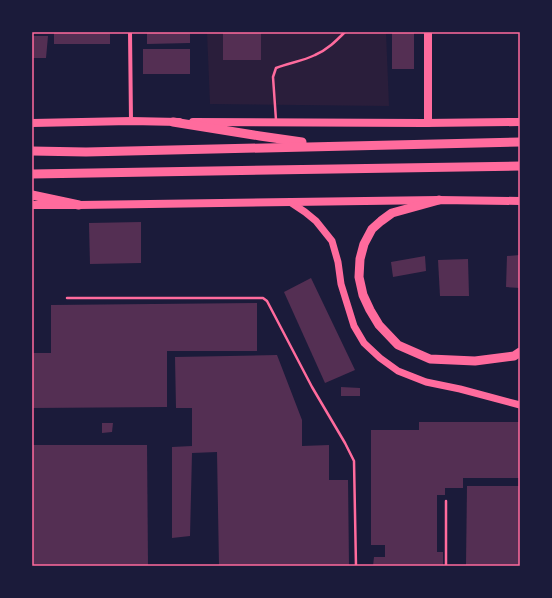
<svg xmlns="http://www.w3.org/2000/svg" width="552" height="598" viewBox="0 0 552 598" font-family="'Noto Serif',serif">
	<rect width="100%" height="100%" fill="#1b1b3a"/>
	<polygon fill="#2a1e3b" points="207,32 386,32 389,106 210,104"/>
	<g fill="#542f53">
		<rect x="54" y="32" width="56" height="12"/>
		<polygon points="147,32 190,32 190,43 147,44"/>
		<rect x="223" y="32" width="38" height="28"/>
		<rect x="392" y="32" width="22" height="37"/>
		<polygon points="32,36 48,36 46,58 32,58"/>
		<rect x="143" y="49" width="47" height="25"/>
		<polygon points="141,222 141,263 90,264 89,223"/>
		<polygon points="520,255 520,288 506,287 507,256"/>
		<polygon points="425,256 426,271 393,277 391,262"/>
		<polygon points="468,259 469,296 440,296 438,260"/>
		<polygon points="311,278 355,370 325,383 284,292"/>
		<polygon points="257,303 257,351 167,351 167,407 32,408 32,353 51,353 51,305"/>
		<polygon points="277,355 302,420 302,446 329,445 329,480 348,480 349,566 219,566 217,452 192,453 190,536 172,538 172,447 192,446 192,408 176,408 175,357"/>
		<polygon points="341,387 360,388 360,396 341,396"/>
		<polygon points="419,422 520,422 520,478 463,478 463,488 445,488 445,495 437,495 437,552 443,552 443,566 373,566 374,557 385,557 385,545 371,545 371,430 419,430"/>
		<polygon points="102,423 113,423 112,432 102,433"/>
		<polygon points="32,445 147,445 148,566 32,566"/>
		<polygon points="467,486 520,486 520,566 466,566"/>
	</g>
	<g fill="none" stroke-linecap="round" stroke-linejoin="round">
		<g stroke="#ff6b9d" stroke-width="2.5">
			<path d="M 276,120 L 273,77 L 276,68 C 289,63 303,61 315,55 C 327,50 336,41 345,32"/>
			<polyline points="67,298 263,298 267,301 312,387 345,443 354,461 356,566"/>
			<polyline points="446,566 446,501"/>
		</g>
		<polyline stroke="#ff6b9d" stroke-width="4" points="130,32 131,121"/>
		<polyline stroke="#ff6b9d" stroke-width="7" points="290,202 305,212 316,221 332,241 338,262 341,284 354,326 364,343 380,358 398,371 426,382 460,389 520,405"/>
		<g stroke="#ff6b9d" stroke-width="8">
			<polyline points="428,32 428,123"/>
			<polyline points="193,122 424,123 520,122"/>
			<polyline points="32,123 131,121 179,122"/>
			<polyline points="32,205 79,205 439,200 520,201"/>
		</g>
		<g stroke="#ff6b9d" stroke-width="9">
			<polyline points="173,122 260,136 302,142"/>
			<polyline points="32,151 86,152 520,142"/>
			<polyline points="32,174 520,166"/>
			<polyline points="32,195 79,205"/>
			<polyline points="439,200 392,213 381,221 372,229 364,244 360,259 359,277 363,295 370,310 379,325 398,345 430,359 475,361 514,356 520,352"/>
		</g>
	</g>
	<rect width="552" height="598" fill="none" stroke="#1b1b3a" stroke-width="66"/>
	<rect x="33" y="33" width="486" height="532" fill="none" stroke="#ff6b9d" stroke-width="1.5"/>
</svg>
